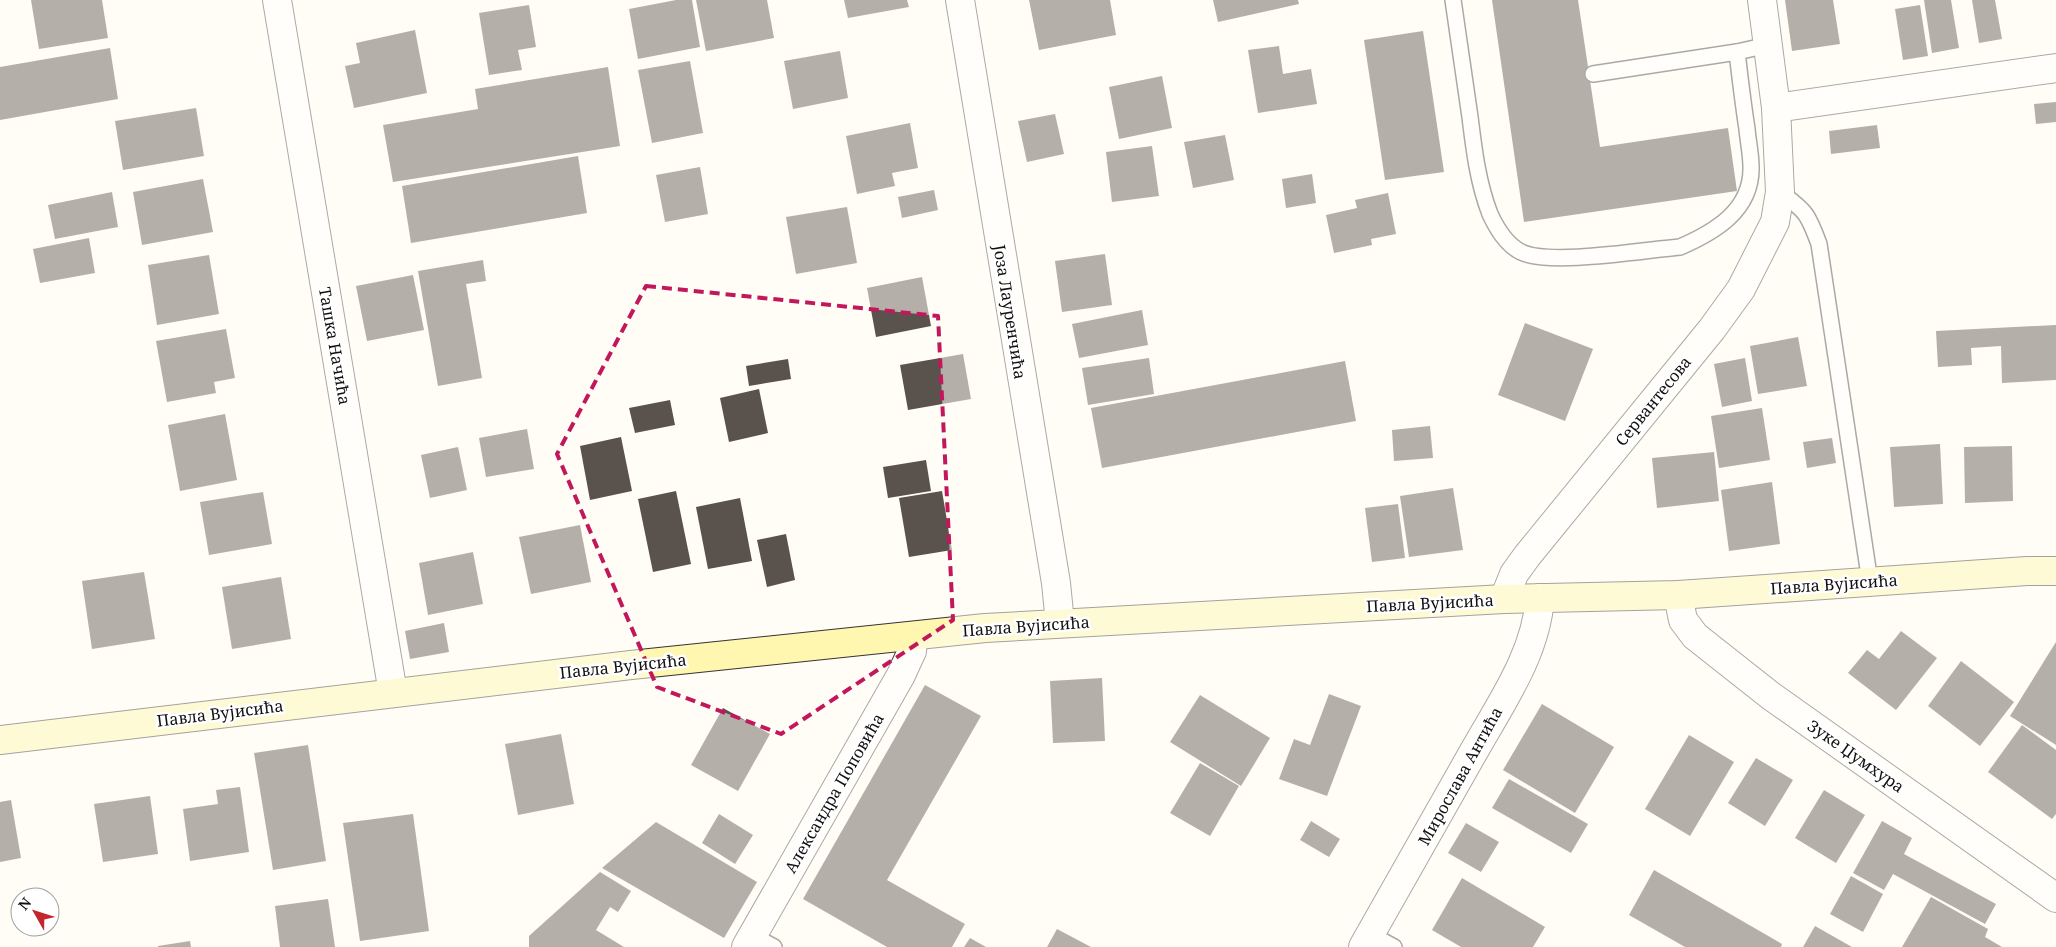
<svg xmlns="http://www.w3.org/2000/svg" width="2056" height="947" viewBox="0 0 2056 947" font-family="'Noto Serif',serif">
	<rect width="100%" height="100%" fill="#fffdf5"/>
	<g fill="#5a524d">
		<polygon points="31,0 102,0 108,38 39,49"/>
		<polygon points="676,0 692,0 700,47 638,59 629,9"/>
		<polygon points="696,0 767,0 774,38 706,51"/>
		<polygon points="844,0 907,0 909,7 848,18"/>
		<polygon points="1029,0 1110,0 1116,35 1039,50"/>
		<polygon points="1213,0 1298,0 1299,4 1218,22"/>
		<polygon points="1492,0 1578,0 1600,147 1728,128 1737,191 1524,222"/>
		<polygon points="1785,0 1833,0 1840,44 1792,51"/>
		<polygon points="1924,0 1951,0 1959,48 1932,53"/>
		<polygon points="1972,0 1995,0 2002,39 1979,43"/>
		<polygon points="529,5 536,47 518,50 522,70 489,75 479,13"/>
		<polygon points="1920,5 1928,56 1903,60 1895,9"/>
		<polygon points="415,30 427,93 354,108 345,66 360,63 356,43"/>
		<polygon points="1423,31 1444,172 1385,180 1364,40"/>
		<polygon points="1279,46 1283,74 1311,69 1317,104 1258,113 1248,50"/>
		<polygon points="110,48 118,99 0,120 0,67"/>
		<polygon points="840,51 848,98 793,109 784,61"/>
		<polygon points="690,61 703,133 652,143 638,70"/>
		<polygon points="608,67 620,146 393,182 383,125 478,109 475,89"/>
		<polygon points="1162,76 1172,128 1119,139 1109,87"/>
		<polygon points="2056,102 2056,122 2036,124 2034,104"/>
		<polygon points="196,108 204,156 123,170 115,121"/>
		<polygon points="1055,114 1064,154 1027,162 1018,121"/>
		<polygon points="910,123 918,168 892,173 895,186 857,194 846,136"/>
		<polygon points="1877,125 1880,148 1831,154 1829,131"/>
		<polygon points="1225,135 1234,180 1193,188 1184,142"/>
		<polygon points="1152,146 1159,196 1112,202 1106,152"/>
		<polygon points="578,156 587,213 411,243 402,186"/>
		<polygon points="700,167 708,214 665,222 656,175"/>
		<polygon points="1312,174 1316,203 1286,208 1282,179"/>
		<polygon points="203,179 213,232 142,245 133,192"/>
		<polygon points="934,190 938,210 902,218 898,197"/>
		<polygon points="112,192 118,227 55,239 48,205"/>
		<polygon points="1388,193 1396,234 1371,239 1372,245 1334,253 1326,215 1357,208 1355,200"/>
		<polygon points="847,207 857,263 796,274 786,217"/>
		<polygon points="89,238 95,273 40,283 33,249"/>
		<polygon points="1105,254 1112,305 1062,312 1055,261"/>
		<polygon points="209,255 219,314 157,325 148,265"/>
		<polygon points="483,260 486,281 466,284 482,378 438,386 418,271"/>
		<polygon points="413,275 424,330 367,341 356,286"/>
		<polygon points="922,277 931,326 876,337 867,288"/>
		<polygon points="1142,310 1148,345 1079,358 1072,324"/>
		<polygon points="1525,323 1593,349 1565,421 1498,395"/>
		<polygon points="2056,325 2056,380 2002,383 2001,346 1971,348 1972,365 1938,367 1936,331"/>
		<polygon points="226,329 235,378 214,382 216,393 167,402 156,341"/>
		<polygon points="1798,337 1807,386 1758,394 1750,346"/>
		<polygon points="963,354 971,399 908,410 900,365"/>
		<polygon points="1149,358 1154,394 1088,405 1082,368"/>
		<polygon points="1745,358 1752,401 1722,407 1714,364"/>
		<polygon points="788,359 791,379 749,386 746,366"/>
		<polygon points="1345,361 1356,421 1102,468 1091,408"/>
		<polygon points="759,389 768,433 729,442 720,398"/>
		<polygon points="670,400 675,425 635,433 629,408"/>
		<polygon points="1762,408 1770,460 1719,468 1711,416"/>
		<polygon points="225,414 237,480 180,491 168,425"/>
		<polygon points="1430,426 1433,458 1394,461 1392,430"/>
		<polygon points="527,429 534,469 486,477 479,438"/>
		<polygon points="621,437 632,491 590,500 580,446"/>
		<polygon points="1832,438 1836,463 1807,468 1803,442"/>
		<polygon points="1940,444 1943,504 1894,507 1890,447"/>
		<polygon points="2012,446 2013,501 1965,503 1964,447"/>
		<polygon points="458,447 467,490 430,498 421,455"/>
		<polygon points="1714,452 1719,501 1657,508 1652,458"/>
		<polygon points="926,460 931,491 888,498 883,467"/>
		<polygon points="1772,482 1780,544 1729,551 1721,490"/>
		<polygon points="1453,488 1463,550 1409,557 1400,496"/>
		<polygon points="676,491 691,564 653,572 638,499"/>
		<polygon points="942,491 952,550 909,557 899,498"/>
		<polygon points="263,492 272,544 209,555 200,502"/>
		<polygon points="740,498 752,561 708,569 696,507"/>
		<polygon points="1398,504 1405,558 1372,562 1365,508"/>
		<polygon points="580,525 591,582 531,594 519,537"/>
		<polygon points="786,534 795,580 767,587 757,540"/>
		<polygon points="473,552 483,604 428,615 419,563"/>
		<polygon points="144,572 155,639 92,649 82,581"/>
		<polygon points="281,577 291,639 232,649 222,587"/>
		<polygon points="444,623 449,652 410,659 405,631"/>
		<polygon points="1901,631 1937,658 1896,710 1848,673 1867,650 1879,659"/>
		<polygon points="2056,642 2056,745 2010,716"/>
		<polygon points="1961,661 2014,702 1980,746 1928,706"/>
		<polygon points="1102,678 1105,741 1053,743 1050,681"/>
		<polygon points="925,685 981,716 887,880 965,924 952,947 887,947 803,899"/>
		<polygon points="1329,694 1361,706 1327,796 1279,779 1294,739 1310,745"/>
		<polygon points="1200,695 1270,738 1241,786 1170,742"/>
		<polygon points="1542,704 1614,747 1575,813 1503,770"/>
		<polygon points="723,708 770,734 738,791 691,765"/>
		<polygon points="2022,725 2056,750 2056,814 2052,819 1988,772"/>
		<polygon points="561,734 574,804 518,815 505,744"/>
		<polygon points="1689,735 1734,762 1690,836 1645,809"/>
		<polygon points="308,745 326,861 273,870 254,753"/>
		<polygon points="1756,758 1793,780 1765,826 1728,803"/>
		<polygon points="1200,763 1239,786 1210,836 1170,813"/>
		<polygon points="1509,779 1588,824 1571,853 1492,808"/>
		<polygon points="240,787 249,852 190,861 183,809 218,804 216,790"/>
		<polygon points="1824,790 1865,815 1836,863 1795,838"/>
		<polygon points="150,796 158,854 103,862 94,804"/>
		<polygon points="11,800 21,858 0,862 0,802"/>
		<polygon points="413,814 429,931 360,941 343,823"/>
		<polygon points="719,814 753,835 735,864 702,843"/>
		<polygon points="1311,821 1340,839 1329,857 1300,840"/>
		<polygon points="1882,821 1912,838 1904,854 1996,904 1985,924 1893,874 1884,890 1853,873"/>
		<polygon points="656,822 757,882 724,938 602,868"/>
		<polygon points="1466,823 1499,842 1481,872 1448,853"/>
		<polygon points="1654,870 1782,944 1781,947 1685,947 1629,915"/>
		<polygon points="600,872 631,891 618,912 610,907 596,930 624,947 529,947 529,936"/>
		<polygon points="1851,876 1883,894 1863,932 1830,914"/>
		<polygon points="1462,878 1545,927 1533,947 1461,947 1432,930"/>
		<polygon points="1931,897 1988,929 1985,937 2002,947 1902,947"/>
		<polygon points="328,899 335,947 280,947 275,906"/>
		<polygon points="1815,926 1852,947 1803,947"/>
		<polygon points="1057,929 1091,947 1047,947"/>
		<polygon points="970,938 986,947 964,947"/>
		<polygon points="190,941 191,947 158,947 158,946"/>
	</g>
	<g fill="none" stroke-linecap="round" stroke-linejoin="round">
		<g stroke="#444" stroke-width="18">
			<g id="lane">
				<path d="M 1453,0 C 1459,39 1464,78 1470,117 C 1474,150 1478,183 1490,214 C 1496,227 1507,245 1521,252 C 1550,266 1644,250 1680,247 C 1715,232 1752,210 1751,167 C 1751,154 1748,141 1747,129 C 1743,103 1740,78 1737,52"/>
				<polyline points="1593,74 1737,52 1768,45"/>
				<path d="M 1780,192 C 1806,211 1808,214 1819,244 L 1870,582"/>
				<polyline points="1370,934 1394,947"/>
				<polyline points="752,935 774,947"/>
			</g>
		</g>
		<g stroke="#444" stroke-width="30">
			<g id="street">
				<polyline points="277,0 393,693"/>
				<polyline points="960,0 1056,583 1060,623"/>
				<polyline points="1776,108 2056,68"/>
				<polyline points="1678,595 1683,620 1695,636 1771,696 2056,898"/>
				<polyline points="1504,599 1514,574 1527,556 1712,329 1741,289 1775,222 1780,192 1776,108 1762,0"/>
				<polyline points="746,947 901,675 912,651 913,636"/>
				<path d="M 1363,947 C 1400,882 1437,817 1474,751 C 1501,703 1536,654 1540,598"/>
			</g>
		</g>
		<g stroke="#333" stroke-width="30">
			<polyline id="secondary" points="0,740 631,665 985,628 1504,599 1678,595 2027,571 2056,571"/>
		</g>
		<use href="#lane" stroke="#fff" stroke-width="15"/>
		<use href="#street" stroke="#fff" stroke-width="28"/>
		<use href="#secondary" stroke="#fff6b0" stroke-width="28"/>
	</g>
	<path d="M0 0H2056V947H0ZM 646,286 L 938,316 L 953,620 L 781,734 L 657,687 L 557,454 Z" fill="#fffdf5" fill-opacity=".55" fill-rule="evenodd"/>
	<path fill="none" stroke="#c2185b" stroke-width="4" stroke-dasharray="10 6" stroke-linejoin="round" d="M 646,286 L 938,316 L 953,620 L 781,734 L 657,687 L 557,454 Z"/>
	<g text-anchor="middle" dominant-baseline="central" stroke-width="5" stroke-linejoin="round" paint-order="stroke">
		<g font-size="16" fill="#111" stroke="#fff">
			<text transform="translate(1010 312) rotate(81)">Јоза Лауренчића</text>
			<text transform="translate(335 346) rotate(80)">Ташка Начића</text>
			<text transform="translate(1653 401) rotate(-51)">Сервантесова</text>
			<text transform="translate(1834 584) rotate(-4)">Павла Вујисића</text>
			<text transform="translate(1430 603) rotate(-3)">Павла Вујисића</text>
			<text transform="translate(1026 626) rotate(-4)">Павла Вујисића</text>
			<text transform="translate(623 666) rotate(-6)">Павла Вујисића</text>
			<text transform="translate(220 713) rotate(-7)">Павла Вујисића</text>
			<text transform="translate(1856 756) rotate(35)">Зуке Џумхура</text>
			<text transform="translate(1460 776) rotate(-61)">Мирослава Антића</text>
			<text transform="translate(834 793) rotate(-60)">Александра Поповића</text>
		</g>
	</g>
	<g transform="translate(35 912) rotate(309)"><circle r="24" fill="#ffffff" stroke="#a0a0a0"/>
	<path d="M0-4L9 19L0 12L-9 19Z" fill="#c4262e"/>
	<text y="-8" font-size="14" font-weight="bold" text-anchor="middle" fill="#111111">N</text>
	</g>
</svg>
